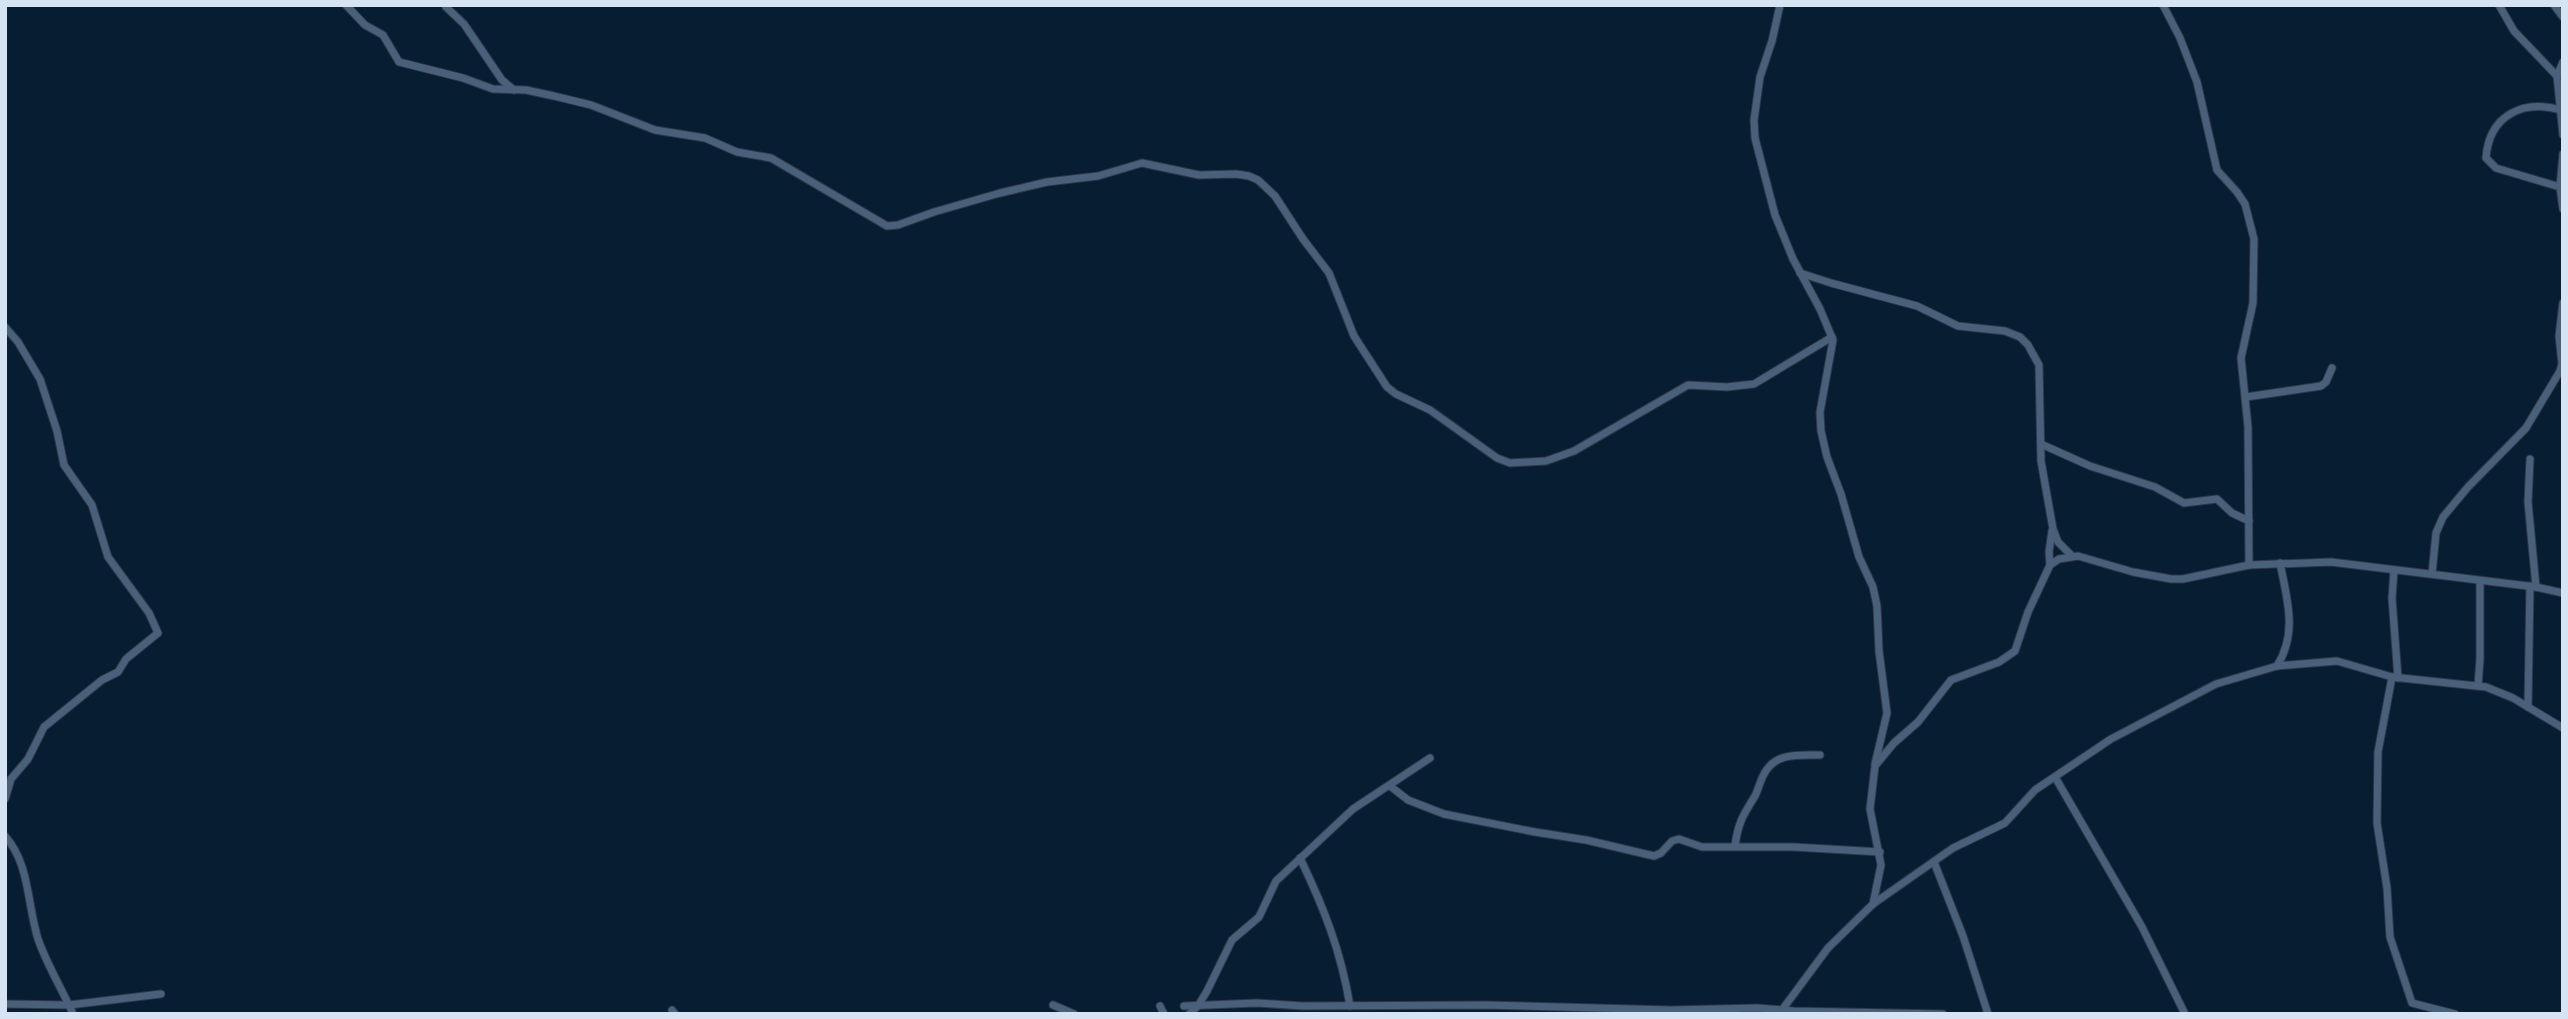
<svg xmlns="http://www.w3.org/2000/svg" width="2568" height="1019" viewBox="0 0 2568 1019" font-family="Montserrat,sans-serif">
	<rect width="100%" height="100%" fill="#071d32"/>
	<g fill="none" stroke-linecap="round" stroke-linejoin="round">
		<g stroke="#2f3749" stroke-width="9">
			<g id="minor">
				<polyline points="346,5 365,25 383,35 399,62 463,78 493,89 526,90 554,96 591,105 655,130 705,138 737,152 771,158 887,226 898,225 934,212 1000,193 1047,182 1098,176 1142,163 1199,175 1236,174 1249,176 1258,180 1275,196 1303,239 1329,273 1354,336 1387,387 1396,394 1430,410 1497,458 1510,463 1546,461 1574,451 1688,385 1727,387 1754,384 1832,337"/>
				<polyline points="1780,5 1772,41 1760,77 1754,120 1755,138 1775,215 1793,259 1820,309 1833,340 1820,412 1821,431 1827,457 1841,494 1859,557 1873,587 1877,606 1879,651 1887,713 1875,764"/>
				<polyline points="2163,5 2180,38 2197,82 2217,170 2237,192 2245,204 2254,239 2253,303 2241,358 2248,427 2249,565"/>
				<polyline points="2499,5 2514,31 2557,76"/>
				<polyline points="2554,5 2563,17"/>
				<polyline points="446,7 464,24 502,80 514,90"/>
				<polyline points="2563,62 2557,76 2563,135"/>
				<polyline points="2563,154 2560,187 2563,209"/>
				<path d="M 2560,187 L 2496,168 L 2486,158 C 2489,115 2524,98 2563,111"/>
				<polyline points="1800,273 1831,283 1917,306 1958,326 2005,331 2020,337 2028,345 2039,365 2041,461 2053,529 2058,542 2071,555"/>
				<polyline points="5,327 18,342 40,379 57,431 64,465 92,505 108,557 149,613 158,633 126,659 118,672 102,680 44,727 28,759 11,779 5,799"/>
				<polyline points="2246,397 2321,386 2326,382 2332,368"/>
				<polyline points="2041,444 2090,466 2155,487 2184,503 2217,499 2232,513 2249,521"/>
				<polyline points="2530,459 2528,502 2536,587"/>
				<polyline points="2050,565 2049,552 2052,531"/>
				<polyline points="2394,570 2392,598 2398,678"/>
				<polyline points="2432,574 2436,533 2443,517 2468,487 2526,428 2560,371 2562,364 2559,336 2563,303"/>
				<path d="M 2277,666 C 2298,633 2287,599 2280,563"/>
				<polyline points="2392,677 2378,752 2377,823 2387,888 2390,937 2412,1003 2455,1014"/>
				<polyline points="2478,686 2480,659 2480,581"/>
				<polyline points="2528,707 2530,586"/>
				<polyline points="2055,777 2142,927 2185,1014"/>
				<polyline points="1390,786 1408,800 1444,814 1535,832 1586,840 1654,856 1661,853 1672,841 1679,839 1702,847 1794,847 1880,852"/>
				<path d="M 5,836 C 30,864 27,904 38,939 C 47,965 62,989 73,1014"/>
				<path d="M 1735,846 C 1738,823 1743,815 1755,796 C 1758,790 1760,782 1763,776 C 1774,752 1798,755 1820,755"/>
				<path d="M 1300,858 C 1324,908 1341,951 1350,1006"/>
				<polyline points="1934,862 1963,936 1988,1014"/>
				<polyline points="1873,904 1881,865 1870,809 1875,766 1894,743 1918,722 1951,680 1999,662 2015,651 2028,612 2050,565 2059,559 2078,556 2133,572 2171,579 2183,579 2249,565 2331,562 2536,587 2563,593"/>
				<polyline points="5,1004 69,1005 161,994"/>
				<polyline points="1053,1005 1074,1014"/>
				<polyline points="1160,1006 1164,1014"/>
				<polyline points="1184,1006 1257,1003 1302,1006 1484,1005 1671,1010 1757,1008 1794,1011 1943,1014"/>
				<polyline points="672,1010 675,1014"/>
				<polyline points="1189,1014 1198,1006 1207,991 1232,940 1259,917 1276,881 1353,809 1430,758"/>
				<polyline points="1779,1014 1828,948 1873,904 1953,848 2005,823 2035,790 2111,739 2216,684 2277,666 2337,661 2392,677 2486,687 2513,698 2563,728"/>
			</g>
		</g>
		<use href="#minor" stroke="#486079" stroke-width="7"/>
	</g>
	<rect width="2568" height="1019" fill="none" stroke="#d5e3f2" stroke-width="14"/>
</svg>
